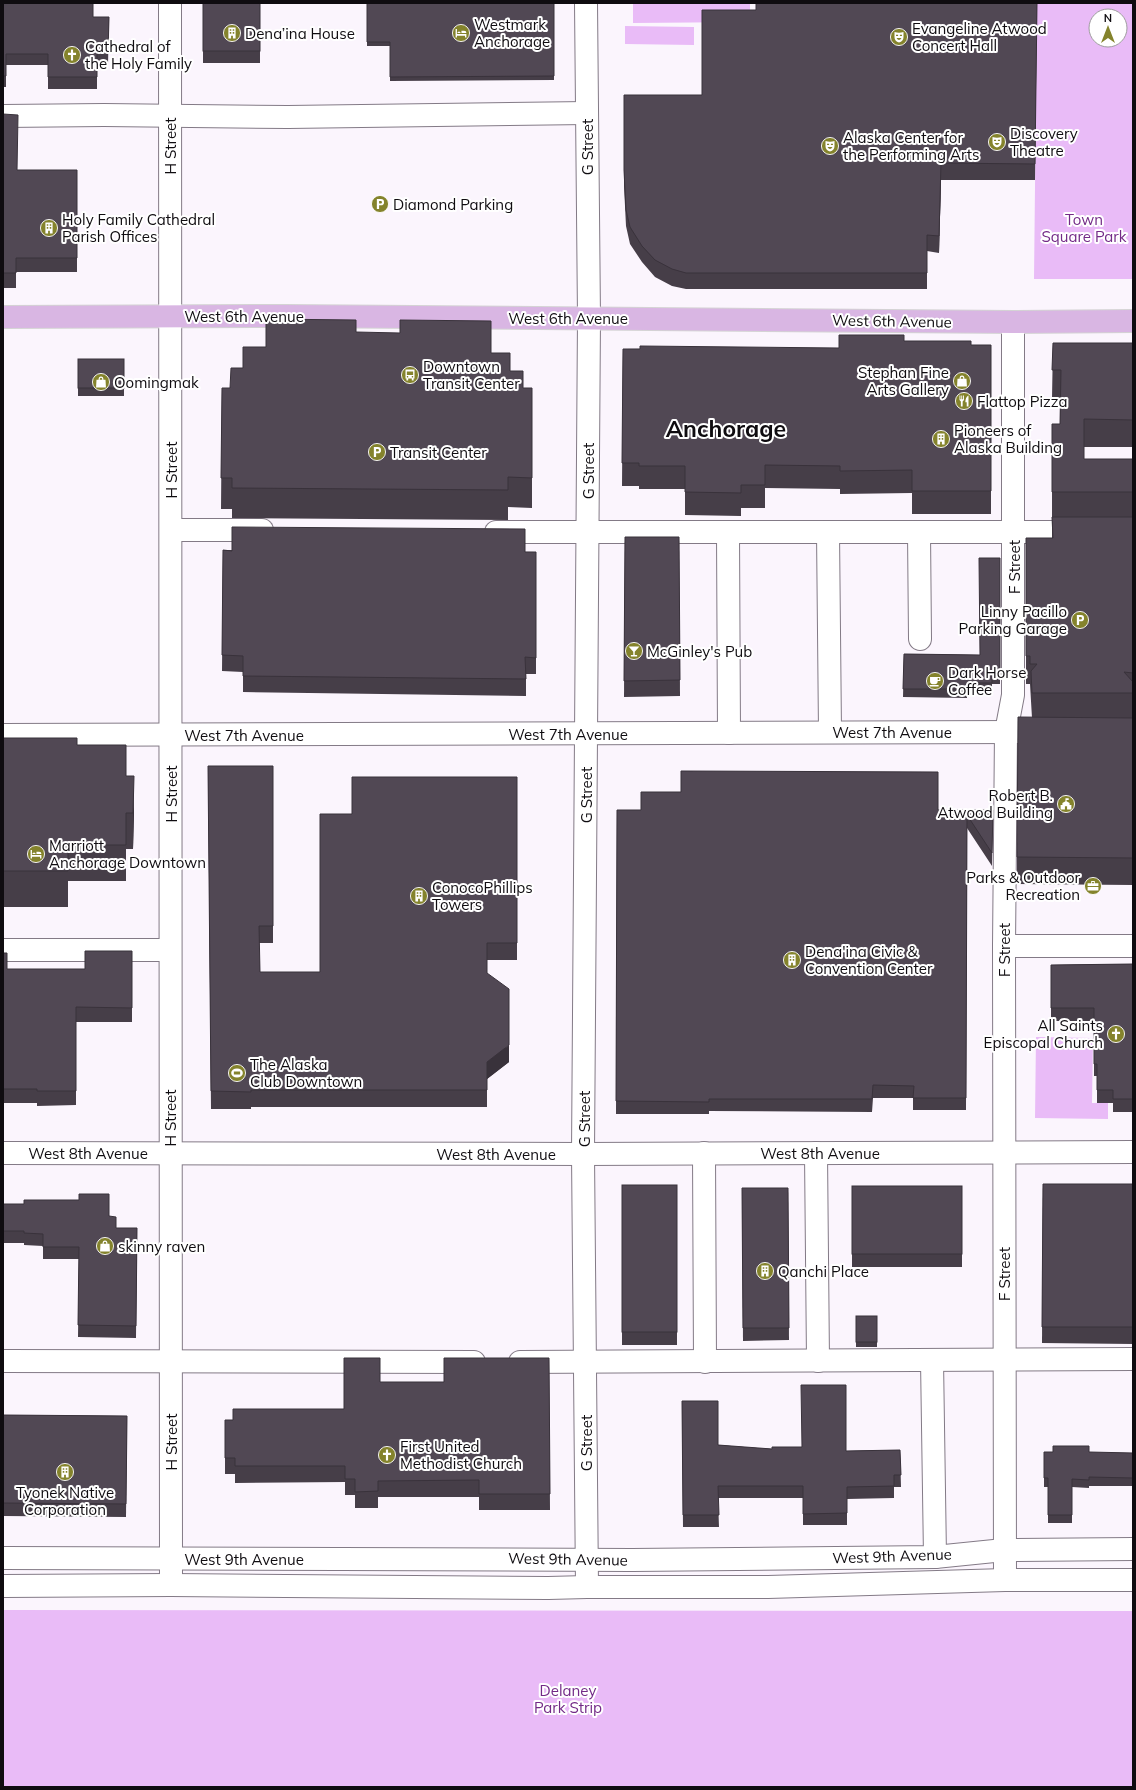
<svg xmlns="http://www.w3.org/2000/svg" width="1136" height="1790" viewBox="0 0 1136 1790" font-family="Mulish,sans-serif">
	<rect width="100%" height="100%" fill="#fbf5fd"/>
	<g fill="#e9bbf7" fill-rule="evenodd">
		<polygon points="633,3 750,3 750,22 633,23"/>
		<path d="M 1037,3 L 1133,3 L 1133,279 L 1034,279 ZM 1096,16 L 1120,16 L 1120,40 L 1096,40 Z"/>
		<polygon points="625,26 694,27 694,45 625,44"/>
		<polygon points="1036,1037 1093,1038 1092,1103 1108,1103 1108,1119 1035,1118"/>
		<polygon points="3,1610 1133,1611 1133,1787 3,1787"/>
	</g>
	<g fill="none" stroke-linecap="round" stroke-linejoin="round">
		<g stroke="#837a86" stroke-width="24">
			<g id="minor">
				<polyline points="170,3 171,1585"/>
				<polyline points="586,3 589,318 583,1154 587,1587"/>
				<polyline points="3,116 104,115 288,117 587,113"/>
				<polyline points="171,530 262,530"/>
				<polyline points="496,532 1133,532"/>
				<polyline points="828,532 830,732"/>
				<polyline points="919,532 920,639"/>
				<polyline points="728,533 729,733"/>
				<polyline points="3,735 1020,732"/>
				<polyline points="1004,946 1133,946"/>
				<polyline points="3,950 170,950"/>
				<polyline points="3,1153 583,1154 1133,1152"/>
				<polyline points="704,1153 705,1362"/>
				<polyline points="816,1153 818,1361"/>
				<polyline points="932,1360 935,1557"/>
				<polyline points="3,1361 474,1362"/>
				<polyline points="520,1362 1133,1359"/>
				<polyline points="3,1558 632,1560 935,1557 1004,1550 1133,1549"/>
				<polyline points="1005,1580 1004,946 1006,732 1013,695 1013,322"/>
				<polyline points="3,1586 171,1585 548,1588 587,1587 768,1587 1005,1580 1133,1580"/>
			</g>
		</g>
		<g stroke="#d4d3d4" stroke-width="24">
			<polyline id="major" points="3,317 286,316 1013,322 1133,321"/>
		</g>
		<use href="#minor" stroke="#fff" stroke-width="22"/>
		<use href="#major" stroke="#d9b6e3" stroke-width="22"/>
	</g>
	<g fill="#463e48">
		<polygon points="3,3 93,17 109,17 108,65 97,65 97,89 48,89 48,65 6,65 6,87 3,87"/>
		<rect x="203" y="3" width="57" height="60"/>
		<polygon points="367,3 554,3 554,80 390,81 390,46 367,46"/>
		<polygon points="1037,3 1035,180 941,180 939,253 927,251 927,289 686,289 672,286 655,277 642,262 630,244 626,226 624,186 624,95 702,95 756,10"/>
		<polygon points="3,114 17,170 77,170 77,272 16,272 16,288 3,288"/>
		<polygon points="356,332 491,353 510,371 523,388 532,388 532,508 508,507 508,520 232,518 232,509 221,509 222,388 230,388 243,368 266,347"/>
		<polygon points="904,341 971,345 991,345 991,514 912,514 912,493 840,494 840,489 765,488 765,508 741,508 741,516 685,515 685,489 639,489 639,486 622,486 623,349 839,348"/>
		<polygon points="1053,343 1133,343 1133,447 1084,447 1084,459 1133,459 1133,885 1017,884 1017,857 1032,718 1030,684 1026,684 1026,538 1052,538 1052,424 1060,424 1060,398 1052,398"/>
		<rect x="78" y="359" width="46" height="37"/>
		<polygon points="625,537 679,537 680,696 624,697"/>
		<polygon points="223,550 536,552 536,674 526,674 526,696 243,692 243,672 222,671"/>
		<polygon points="1000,558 1000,684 992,684 992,692 967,692 967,698 903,697 904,654 980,655"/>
		<polygon points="3,738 77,745 126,776 134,812 133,849 126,849 126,881 68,881 68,907 3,907"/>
		<polygon points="208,766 273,766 273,943 259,943 260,972 320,972 517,777 517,960 487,960 487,973 509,1062 487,1079 487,1107 251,1107 251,1109 211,1109"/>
		<polygon points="617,810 993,810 992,866 967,828 966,1110 913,1110 913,1098 873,1098 872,1112 709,1111 709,1114 616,1114"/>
		<polygon points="132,951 132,1022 76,1022 76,1105 37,1106 37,1103 3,1103 3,953 7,969 85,969"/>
		<polygon points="1133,964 1133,1112 1113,1112 1113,1103 1097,1103 1097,1076 1094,1076 1094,1021 1051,1021 1051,965"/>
		<polygon points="1043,1184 1133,1184 1133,1344 1042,1343"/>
		<rect x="622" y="1185" width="55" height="160"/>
		<rect x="852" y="1186" width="110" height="81"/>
		<polygon points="742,1188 788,1188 789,1340 743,1341"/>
		<polygon points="3,1204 109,1216 116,1228 137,1228 136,1338 78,1337 79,1259 43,1259 43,1246 24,1245 24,1243 3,1243"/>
		<rect x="856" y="1316" width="21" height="31"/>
		<polygon points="549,1358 550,1510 479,1510 479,1497 378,1497 378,1508 355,1508 355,1495 345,1495 345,1482 235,1483 235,1474 225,1474 225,1420 233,1420 344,1409 380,1382 444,1382"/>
		<polygon points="682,1401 718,1445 772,1449 846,1451 900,1450 901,1487 894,1487 894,1498 847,1499 847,1525 803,1525 803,1498 718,1498 719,1527 683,1527"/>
		<polygon points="3,1415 127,1416 126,1517 3,1516"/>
		<polygon points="1044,1452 1133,1453 1133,1486 1089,1486 1089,1488 1072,1487 1072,1523 1048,1523 1048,1487 1044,1487"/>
	</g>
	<g fill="#39323b">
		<polygon points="941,163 941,180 939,253 939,236"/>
		<polygon points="134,776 134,812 133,849 133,813"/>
		<polygon points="509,1045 509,1062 487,1079 487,1062"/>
	</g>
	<g fill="#514854" stroke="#39323b">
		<polygon points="3,3 93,3 93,17 109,17 108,53 97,53 97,77 48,77 48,54 6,54 6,76 3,76"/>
		<rect x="203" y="3" width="57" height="48"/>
		<polygon points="367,3 554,3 554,76 390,77 390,42 367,42"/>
		<polygon points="756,3 1037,3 1035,164 941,163 939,236 927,235 927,273 686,273 672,269 655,260 642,246 630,227 626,210 624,170 624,95 702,95 702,10 756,10"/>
		<polygon points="3,114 18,115 17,170 77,170 77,258 16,258 16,273 3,273"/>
		<polygon points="266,319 356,320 356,332 400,333 400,320 491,321 491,353 510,353 510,371 523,371 523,388 532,388 532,478 508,477 508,490 232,488 232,478 221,478 222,388 230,388 231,368 243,368 243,347 266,347"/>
		<polygon points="839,335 904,335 904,341 971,341 971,345 991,345 991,491 912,491 912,470 840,471 840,466 765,465 765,485 741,485 741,493 685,492 685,466 639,466 639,463 622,463 623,349 640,349 640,346 839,348"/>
		<polygon points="1053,343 1133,343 1133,420 1084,419 1084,459 1133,459 1133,492 1052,492 1052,424 1060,424 1061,370 1052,370"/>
		<rect x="78" y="359" width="46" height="29"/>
		<polygon points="1052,517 1133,517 1133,673 1124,672 1133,682 1133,693 1032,693 1031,671 1037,664 1030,664 1030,656 1026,656 1026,538 1053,538"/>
		<polygon points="232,527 525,529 525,552 536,552 536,658 525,657 526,679 243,676 243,656 222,655 223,550 232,551"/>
		<polygon points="625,537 679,537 680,680 624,681"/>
		<polygon points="979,558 1000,558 1000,675 992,675 992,683 967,683 967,689 903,689 904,654 980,655"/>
		<polygon points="1018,717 1133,718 1133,858 1017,857"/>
		<polygon points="3,738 77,738 77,745 126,745 126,776 134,776 133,813 126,813 126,845 68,845 68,871 3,871"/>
		<polygon points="208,766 273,766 273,926 259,926 260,972 320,972 320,814 352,814 352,777 517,777 517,943 487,943 487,973 509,989 509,1045 487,1062 487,1090 251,1090 251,1092 211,1091"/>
		<polygon points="681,771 938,772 938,810 993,810 992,853 967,815 966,1098 913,1098 914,1086 873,1085 872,1099 709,1099 709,1102 616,1101 617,810 641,810 641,792 681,792"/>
		<polygon points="85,951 132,951 132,1008 76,1007 76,1091 37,1091 37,1089 3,1089 3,953 7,953 7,969 85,969"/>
		<polygon points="1133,964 1133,1099 1113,1099 1113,1090 1097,1090 1097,1064 1094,1064 1094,1008 1051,1008 1051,965"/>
		<polygon points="1043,1184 1133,1184 1133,1327 1042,1327"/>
		<rect x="622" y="1185" width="55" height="147"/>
		<rect x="852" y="1186" width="110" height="68"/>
		<polygon points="742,1188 788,1188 789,1328 743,1328"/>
		<polygon points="79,1194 109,1194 109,1216 116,1217 116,1228 137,1228 136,1326 78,1325 79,1247 43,1247 43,1234 24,1233 24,1231 3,1231 3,1204 24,1204 24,1200 79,1200"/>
		<rect x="856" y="1316" width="21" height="26"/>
		<polygon points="344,1358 380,1358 380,1382 444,1382 444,1358 549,1358 550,1494 479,1494 479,1480 378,1481 378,1491 355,1492 355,1479 345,1479 345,1466 235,1466 235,1458 225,1458 225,1420 233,1420 233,1409 344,1409"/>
		<polygon points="801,1385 846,1385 846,1451 900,1450 901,1475 894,1475 894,1486 847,1487 847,1513 803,1514 803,1486 718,1486 719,1515 683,1515 682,1401 718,1401 718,1445 772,1449 772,1447 802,1447"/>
		<polygon points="3,1415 127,1416 126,1504 3,1503"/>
		<polygon points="1053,1446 1089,1446 1089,1452 1133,1453 1133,1478 1089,1477 1089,1480 1072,1479 1072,1515 1048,1515 1048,1478 1044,1478 1044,1452 1053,1452"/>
	</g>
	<defs>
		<g id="building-disc" transform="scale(0.9)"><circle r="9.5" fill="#84832c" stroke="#fff"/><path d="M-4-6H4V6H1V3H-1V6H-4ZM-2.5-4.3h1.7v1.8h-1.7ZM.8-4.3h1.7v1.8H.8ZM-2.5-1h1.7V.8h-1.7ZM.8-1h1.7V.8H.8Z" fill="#fff"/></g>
		<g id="hotel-disc" transform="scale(0.9)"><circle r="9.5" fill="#84832c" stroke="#fff"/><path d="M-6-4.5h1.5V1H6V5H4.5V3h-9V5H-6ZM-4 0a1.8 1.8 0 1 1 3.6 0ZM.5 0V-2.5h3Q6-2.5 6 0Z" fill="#fff"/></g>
		<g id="theatre-disc" transform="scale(0.9)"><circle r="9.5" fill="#84832c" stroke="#fff"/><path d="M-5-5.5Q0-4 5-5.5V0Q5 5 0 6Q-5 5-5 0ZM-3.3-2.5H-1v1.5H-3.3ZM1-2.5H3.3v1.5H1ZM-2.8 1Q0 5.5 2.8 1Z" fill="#fff"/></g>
		<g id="church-disc" transform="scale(0.9)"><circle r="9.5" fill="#84832c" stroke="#fff"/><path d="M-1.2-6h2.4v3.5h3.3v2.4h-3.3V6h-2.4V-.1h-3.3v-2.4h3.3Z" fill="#fff"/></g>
		<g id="parking-disc" transform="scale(0.9)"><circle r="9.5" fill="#84832c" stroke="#fff"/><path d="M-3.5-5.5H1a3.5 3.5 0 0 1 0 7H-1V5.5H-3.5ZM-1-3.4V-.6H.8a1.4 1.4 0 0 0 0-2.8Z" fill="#fff"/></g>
		<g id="bus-disc" transform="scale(0.9)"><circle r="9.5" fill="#84832c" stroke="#fff"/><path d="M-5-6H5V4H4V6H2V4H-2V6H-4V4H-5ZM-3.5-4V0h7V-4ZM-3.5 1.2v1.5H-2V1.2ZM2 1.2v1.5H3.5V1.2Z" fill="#fff"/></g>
		<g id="shop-disc" transform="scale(0.9)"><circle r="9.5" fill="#84832c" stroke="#fff"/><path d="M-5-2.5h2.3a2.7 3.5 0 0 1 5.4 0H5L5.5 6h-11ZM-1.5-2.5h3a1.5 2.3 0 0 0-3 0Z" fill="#fff"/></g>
		<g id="restaurant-disc" transform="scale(0.9)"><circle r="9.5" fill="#84832c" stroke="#fff"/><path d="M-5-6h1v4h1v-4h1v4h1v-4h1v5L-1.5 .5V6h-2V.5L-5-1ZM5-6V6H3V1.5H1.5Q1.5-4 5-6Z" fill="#fff"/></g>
		<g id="bar-disc" transform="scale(0.9)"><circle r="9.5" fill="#84832c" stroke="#fff"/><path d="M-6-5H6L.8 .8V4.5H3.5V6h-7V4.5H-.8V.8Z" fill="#fff"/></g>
		<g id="cafe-disc" transform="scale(0.9)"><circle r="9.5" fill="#84832c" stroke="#fff"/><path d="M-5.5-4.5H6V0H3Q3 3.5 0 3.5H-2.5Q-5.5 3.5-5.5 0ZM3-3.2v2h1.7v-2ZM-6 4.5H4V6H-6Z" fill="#fff"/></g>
		<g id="civic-disc" transform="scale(0.9)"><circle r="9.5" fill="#84832c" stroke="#fff"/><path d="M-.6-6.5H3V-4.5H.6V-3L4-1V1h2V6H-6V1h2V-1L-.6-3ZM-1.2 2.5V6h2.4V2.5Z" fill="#fff"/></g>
		<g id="office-disc" transform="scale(0.9)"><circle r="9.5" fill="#84832c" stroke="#fff"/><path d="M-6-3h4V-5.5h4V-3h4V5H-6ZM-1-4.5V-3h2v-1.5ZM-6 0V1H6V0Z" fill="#fff"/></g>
		<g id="stadium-disc" transform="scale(0.9)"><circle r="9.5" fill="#84832c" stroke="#fff"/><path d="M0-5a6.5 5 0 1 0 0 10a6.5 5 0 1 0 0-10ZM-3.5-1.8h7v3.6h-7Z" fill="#fff"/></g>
	</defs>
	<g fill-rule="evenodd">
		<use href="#building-disc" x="232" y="33"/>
		<use href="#hotel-disc" x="461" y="33"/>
		<use href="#theatre-disc" x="899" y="37"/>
		<use href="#church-disc" x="72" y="55"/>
		<use href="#theatre-disc" x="997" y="142"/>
		<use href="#theatre-disc" x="830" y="146"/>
		<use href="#parking-disc" x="380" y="204"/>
		<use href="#building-disc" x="49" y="228"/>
		<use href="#bus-disc" x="410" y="375"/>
		<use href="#shop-disc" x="962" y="381"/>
		<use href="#shop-disc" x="101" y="382"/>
		<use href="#restaurant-disc" x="964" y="401"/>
		<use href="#building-disc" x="941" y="439"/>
		<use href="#parking-disc" x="377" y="452"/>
		<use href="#parking-disc" x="1080" y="620"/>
		<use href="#bar-disc" x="634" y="651"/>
		<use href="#cafe-disc" x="935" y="681"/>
		<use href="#civic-disc" x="1066" y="804"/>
		<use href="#hotel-disc" x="36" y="854"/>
		<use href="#office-disc" x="1093" y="886"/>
		<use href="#building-disc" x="419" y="896"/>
		<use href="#building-disc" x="792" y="960"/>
		<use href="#church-disc" x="1116" y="1034"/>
		<use href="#stadium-disc" x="237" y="1073"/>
		<use href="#shop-disc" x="105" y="1246"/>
		<use href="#building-disc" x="765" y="1271"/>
		<use href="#church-disc" x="387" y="1455"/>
		<use href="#building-disc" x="65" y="1472"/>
	</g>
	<g text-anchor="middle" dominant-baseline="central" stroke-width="4" stroke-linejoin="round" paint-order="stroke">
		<g font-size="15" fill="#0f0c10" stroke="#fff" text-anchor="start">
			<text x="474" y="24">Westmark<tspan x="474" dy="17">Anchorage</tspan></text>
			<text x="912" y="28">Evangeline Atwood<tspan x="912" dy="17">Concert Hall</tspan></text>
			<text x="245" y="33">Dena’ina House</text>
			<text x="85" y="46">Cathedral of<tspan x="85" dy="17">the Holy Family</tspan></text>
			<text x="1010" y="133">Discovery<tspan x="1010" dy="17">Theatre</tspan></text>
			<text x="843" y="137">Alaska Center for<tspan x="843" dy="17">the Performing Arts</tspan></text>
			<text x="393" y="204">Diamond Parking</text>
			<text x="62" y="219">Holy Family Cathedral<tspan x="62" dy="17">Parish Offices</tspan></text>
			<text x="423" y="366">Downtown<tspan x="423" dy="17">Transit Center</tspan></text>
			<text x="949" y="372" text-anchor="end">Stephan Fine<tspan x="949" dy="17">Arts Gallery</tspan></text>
			<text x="114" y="382">Oomingmak</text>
			<text x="977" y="401">Flattop Pizza</text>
			<text x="954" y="430">Pioneers of<tspan x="954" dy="17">Alaska Building</tspan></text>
			<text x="390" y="452">Transit Center</text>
			<text x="1067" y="611" text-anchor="end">Linny Pacillo<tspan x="1067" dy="17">Parking Garage</tspan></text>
			<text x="647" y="651">McGinley's Pub</text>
			<text x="948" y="672">Dark Horse<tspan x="948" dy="17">Coffee</tspan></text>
			<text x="1053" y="795" text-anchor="end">Robert B.<tspan x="1053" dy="17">Atwood Building</tspan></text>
			<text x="49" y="845">Marriott<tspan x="49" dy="17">Anchorage Downtown</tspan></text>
			<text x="1080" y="877" text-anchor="end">Parks &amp; Outdoor<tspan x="1080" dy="17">Recreation</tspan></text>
			<text x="432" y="887">ConocoPhillips<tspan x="432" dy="17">Towers</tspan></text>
			<text x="805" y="951">Dena'ina Civic &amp;<tspan x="805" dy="17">Convention Center</tspan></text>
			<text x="1103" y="1025" text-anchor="end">All Saints<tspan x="1103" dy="17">Episcopal Church</tspan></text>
			<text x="250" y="1064">The Alaska<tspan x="250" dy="17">Club Downtown</tspan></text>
			<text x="118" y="1246">skinny raven</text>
			<text x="778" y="1271">Qanchi Place</text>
			<text x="400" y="1446">First United<tspan x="400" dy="17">Methodist Church</tspan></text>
			<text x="65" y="1492" text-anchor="middle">Tyonek Native<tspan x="65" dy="17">Corporation</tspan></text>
		</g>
		<g font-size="15" fill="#0f0c10" stroke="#fff">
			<text transform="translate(170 146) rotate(-90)">H Street</text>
			<text transform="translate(587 147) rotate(-90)">G Street</text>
			<text x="244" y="316">West 6th Avenue</text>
			<text x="568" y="318">West 6th Avenue</text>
			<text transform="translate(892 321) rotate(1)">West 6th Avenue</text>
			<text transform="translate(171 470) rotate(-90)">H Street</text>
			<text transform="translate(588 471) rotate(-90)">G Street</text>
			<text transform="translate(1014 567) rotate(-90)">F Street</text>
			<text x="892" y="732">West 7th Avenue</text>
			<text x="568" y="734">West 7th Avenue</text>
			<text x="244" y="735">West 7th Avenue</text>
			<text transform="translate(171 794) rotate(-90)">H Street</text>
			<text transform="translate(586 795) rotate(-90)">G Street</text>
			<text transform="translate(1004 950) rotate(-90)">F Street</text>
			<text transform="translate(170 1118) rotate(-90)">H Street</text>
			<text transform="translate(584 1119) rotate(-90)">G Street</text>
			<text x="88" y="1153">West 8th Avenue</text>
			<text x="820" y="1153">West 8th Avenue</text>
			<text x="496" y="1154">West 8th Avenue</text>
			<text transform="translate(1004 1274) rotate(-90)">F Street</text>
			<text transform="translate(171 1442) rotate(-90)">H Street</text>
			<text transform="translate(586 1443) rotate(-90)">G Street</text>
			<text transform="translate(892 1556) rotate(-2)">West 9th Avenue</text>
			<text x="244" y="1559">West 9th Avenue</text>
			<text transform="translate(568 1559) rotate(1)">West 9th Avenue</text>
		</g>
		<g font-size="15" fill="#732a87" stroke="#fff">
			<text x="1084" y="219">Town<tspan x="1084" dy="17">Square Park</tspan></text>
			<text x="568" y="1690">Delaney<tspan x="568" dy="17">Park Strip</tspan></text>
		</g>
		<g font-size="23" font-weight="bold" fill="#0f0c10" stroke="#fff">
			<text x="726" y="428">Anchorage</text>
		</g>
	</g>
	<rect width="1136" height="1790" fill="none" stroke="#0f0c10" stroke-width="8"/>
	<g transform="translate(1108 28)"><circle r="19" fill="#ffffff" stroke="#9f9e9f"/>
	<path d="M0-3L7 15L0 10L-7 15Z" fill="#84832c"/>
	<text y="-6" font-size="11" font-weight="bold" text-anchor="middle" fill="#0f0c10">N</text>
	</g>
</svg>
